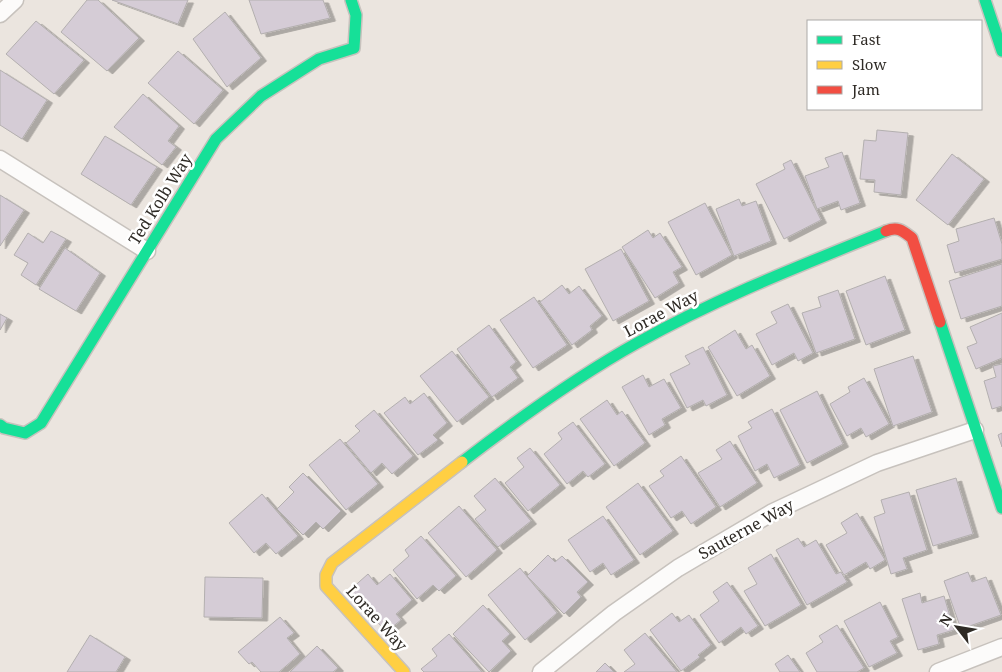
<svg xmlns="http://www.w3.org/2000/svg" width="1002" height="672" viewBox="0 0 1002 672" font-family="'Noto Serif',serif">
	<defs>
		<filter id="shadow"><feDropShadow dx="5.5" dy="3" stdDeviation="0" flood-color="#0004"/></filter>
	</defs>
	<rect width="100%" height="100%" fill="#ebe5df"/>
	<g fill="#d5ccd6" stroke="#b3afaf" filter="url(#shadow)">
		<polygon points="87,0 98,0 139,38 107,71 61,32"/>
		<polygon points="112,0 188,0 178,24"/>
		<polygon points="249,0 323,0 330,18 261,34"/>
		<polygon points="225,12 261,58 227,87 193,39"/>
		<polygon points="36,21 84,60 54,94 6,54"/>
		<polygon points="178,51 223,90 194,124 148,83"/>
		<polygon points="0,70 47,100 22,139 0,125"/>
		<polygon points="143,94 179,126 168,141 176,147 162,165 114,127"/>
		<polygon points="877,130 908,133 901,195 874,192 875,180 860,179 864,140 876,141"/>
		<polygon points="105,136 157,167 131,205 81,174"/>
		<polygon points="842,152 860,203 841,210 838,201 817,209 805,176 829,167 825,158"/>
		<polygon points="952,154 984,179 948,225 916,200"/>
		<polygon points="791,160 821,220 784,239 756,184 785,169 783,164"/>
		<polygon points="0,195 24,210 0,246"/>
		<polygon points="739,199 742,206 756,201 771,241 734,256 716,209"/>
		<polygon points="705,203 732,255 696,275 668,222"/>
		<polygon points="994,218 1002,244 1002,259 955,273 947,245 959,241 956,229"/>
		<polygon points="648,230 653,238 660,233 682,267 673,272 679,283 655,298 622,247"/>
		<polygon points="51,231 66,239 36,285 21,275 28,263 14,255 28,233 43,243"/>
		<polygon points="65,248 100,273 76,311 39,289"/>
		<polygon points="621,249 649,301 613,321 585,269"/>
		<polygon points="1002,264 1002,306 961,319 949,281"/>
		<polygon points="885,276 905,330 866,345 846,291"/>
		<polygon points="562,285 569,294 579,286 602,316 590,326 592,330 572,345 540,302"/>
		<polygon points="838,290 855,339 816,353 802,313 821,307 818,297"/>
		<polygon points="534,297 567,345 533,368 500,320"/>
		<polygon points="788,304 813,353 798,361 794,353 772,365 756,334 777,323 771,312"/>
		<polygon points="1002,313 1002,358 976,369 967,347 977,343 970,327"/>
		<polygon points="0,314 7,318 0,330"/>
		<polygon points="489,325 516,362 510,367 518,378 492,397 457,349"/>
		<polygon points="735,330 746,349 752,345 770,376 737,396 708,347"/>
		<polygon points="703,347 727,395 706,406 703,400 687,408 670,374 690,364 685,356"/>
		<polygon points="452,351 489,397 457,422 420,376"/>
		<polygon points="913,356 932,412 893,426 874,369"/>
		<polygon points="1002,364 1002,406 992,409 984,381 996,377 993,366"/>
		<polygon points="643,375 649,387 664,379 681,408 662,419 665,425 649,435 622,387"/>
		<polygon points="864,378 889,424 866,437 861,428 847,436 830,404 850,392 848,387"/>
		<polygon points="817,391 843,444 807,463 780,410"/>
		<polygon points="424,393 447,423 433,435 438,440 418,455 384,413 405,397 410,404"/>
		<polygon points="607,400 617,415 622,411 645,443 614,466 580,419"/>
		<polygon points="772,409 800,465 774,478 767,464 755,471 738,436 752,428 748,422"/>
		<polygon points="374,410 413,456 392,474 382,463 371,473 346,443 360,431 355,426"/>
		<polygon points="573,422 605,464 588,477 583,471 567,484 544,454 562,439 558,433"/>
		<polygon points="1002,433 1002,447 998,435"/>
		<polygon points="340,439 378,484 346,510 309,465"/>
		<polygon points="730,441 757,483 720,507 698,473 722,459 716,450"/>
		<polygon points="530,448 560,485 528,511 505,483 524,467 517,458"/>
		<polygon points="681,456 716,507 691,524 682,511 671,518 649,486 664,476 660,471"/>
		<polygon points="303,473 341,511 323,529 316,522 303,535 277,509 294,492 289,487"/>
		<polygon points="495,478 531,521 498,547 475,519 486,510 474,496"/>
		<polygon points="956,478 973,534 933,546 916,490"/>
		<polygon points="638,483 673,531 640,555 606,507"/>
		<polygon points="909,492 927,550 903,558 907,569 891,574 874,517 885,513 881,500"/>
		<polygon points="262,494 298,536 276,554 266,543 254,553 229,523"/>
		<polygon points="459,506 497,550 466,577 428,533"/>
		<polygon points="857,513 885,560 870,569 866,562 844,575 826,545 847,533 841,523"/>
		<polygon points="603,516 634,560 611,575 603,563 590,572 568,540"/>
		<polygon points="421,536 456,576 439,591 433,585 417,599 393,570 409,556 405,550"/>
		<polygon points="798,538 804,547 816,540 836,574 841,572 847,582 807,605 776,550"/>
		<polygon points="771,554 801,605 765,626 744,591 757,584 748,568"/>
		<polygon points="548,555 555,562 562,556 588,582 577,592 581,597 564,614 527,576"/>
		<polygon points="520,568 557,613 525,640 488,595"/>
		<polygon points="968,572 972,582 986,577 1001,615 961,629 944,581"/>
		<polygon points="368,574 377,585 390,574 412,600 396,614 401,620 386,632 350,590"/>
		<polygon points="205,577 263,578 262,618 204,617"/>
		<polygon points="727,582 758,626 746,634 741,627 719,643 700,615 719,601 713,592"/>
		<polygon points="920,593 922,603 944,596 954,630 937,635 939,644 918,650 902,599"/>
		<polygon points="880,602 898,637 890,641 897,653 869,667 844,621"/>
		<polygon points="483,605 510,634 502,641 511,651 489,672 453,634"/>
		<polygon points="672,613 679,622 689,615 711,645 698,655 700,657 681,671 650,630"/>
		<polygon points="280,617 294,633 287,638 300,654 279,672 261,672 252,662 249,664 238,652"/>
		<polygon points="837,625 864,668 857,672 817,672 806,653 823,642 819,636"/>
		<polygon points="645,633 677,672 624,672 635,664 624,650"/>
		<polygon points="449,634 482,672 424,672 421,669 437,656 432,649"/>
		<polygon points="90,635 125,657 116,672 67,672"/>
		<polygon points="317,646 338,668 333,672 290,672"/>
		<polygon points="788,655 800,672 780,672 775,664"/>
		<polygon points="605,663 614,672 596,672"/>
	</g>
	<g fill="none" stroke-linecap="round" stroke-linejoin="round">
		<g stroke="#c7c2bd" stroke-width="19">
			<g id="street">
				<polyline points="0,14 15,0"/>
				<polyline points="0,159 147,251"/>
				<polyline points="541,672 614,613 678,568 773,512 877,463 975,430"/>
				<polyline points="938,672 1002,647"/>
			</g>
		</g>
		<g stroke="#c7c2bd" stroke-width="14">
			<g id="fast">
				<polyline points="985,0 1002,51"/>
				<polyline points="940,322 1002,508"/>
				<polyline points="0,425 4,428 25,433 41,423 216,139 261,96 319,59 354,48 356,15 351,0"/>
				<path d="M 462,462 C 518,419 576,377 637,343 C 717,298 802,265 886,231"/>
			</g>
		</g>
		<g stroke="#c7c2bd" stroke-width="14">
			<polyline id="slow" points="404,672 326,586 326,575 332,563 462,462"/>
		</g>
		<g stroke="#c7c2bd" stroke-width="14">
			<path id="jam" d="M 886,231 C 898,226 903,231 912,238 L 940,322"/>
		</g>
		<use href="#street" stroke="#fcfbfa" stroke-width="16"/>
		<use href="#fast" stroke="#16e098" stroke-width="11"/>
		<use href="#slow" stroke="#ffcf43" stroke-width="11"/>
		<use href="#jam" stroke="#f24e42" stroke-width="11"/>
	</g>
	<g text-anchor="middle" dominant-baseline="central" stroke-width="5" stroke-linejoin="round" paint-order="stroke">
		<g font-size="16" fill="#2f2b26" stroke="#fff">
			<text transform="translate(160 199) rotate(-58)">Ted Kolb Way</text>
			<text transform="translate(661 313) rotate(-28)">Lorae Way</text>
			<text transform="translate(746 529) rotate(-29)">Sauterne Way</text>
			<text transform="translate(377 618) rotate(48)">Lorae Way</text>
		</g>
	</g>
	<rect x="807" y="20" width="175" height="90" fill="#ffffff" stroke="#acaaa8"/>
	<rect x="817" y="36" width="25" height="8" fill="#16e098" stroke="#acaaa8"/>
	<text x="852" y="45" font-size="15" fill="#2f2b26">Fast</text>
	<rect x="817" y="61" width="25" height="8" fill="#ffcf43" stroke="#acaaa8"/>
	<text x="852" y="70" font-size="15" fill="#2f2b26">Slow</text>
	<rect x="817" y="86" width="25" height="8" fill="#f24e42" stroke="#acaaa8"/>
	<text x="852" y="95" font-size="15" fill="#2f2b26">Jam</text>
	<g transform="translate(957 627) rotate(301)" stroke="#ffffff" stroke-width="4" paint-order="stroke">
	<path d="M0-4L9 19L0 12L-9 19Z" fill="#2f2b26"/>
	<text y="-8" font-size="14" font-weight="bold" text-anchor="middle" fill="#2f2b26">N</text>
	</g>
</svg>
